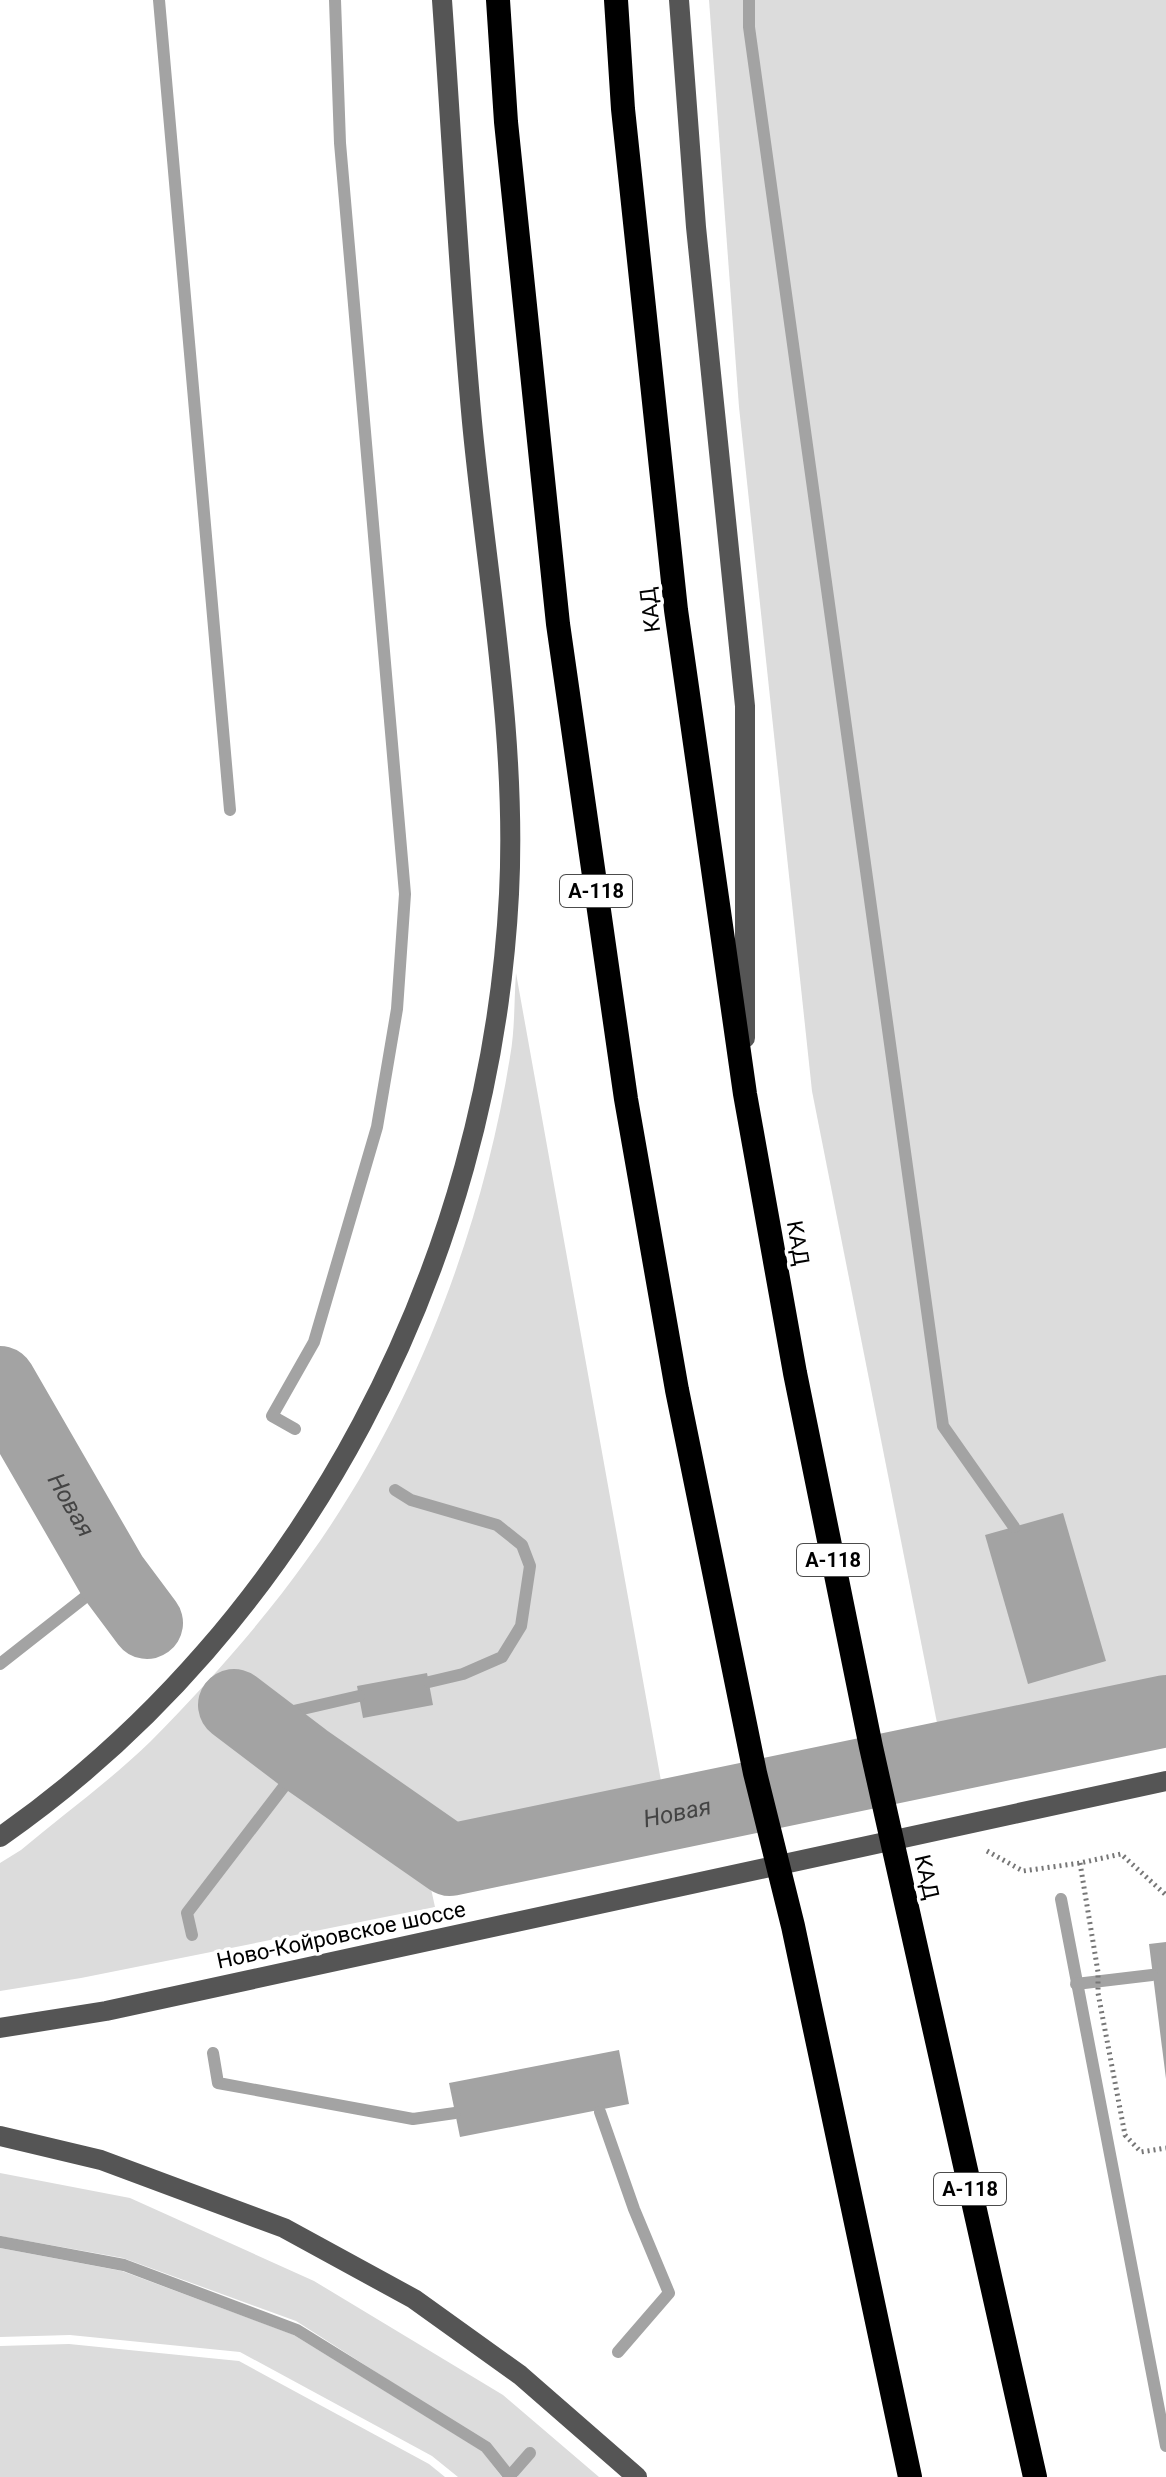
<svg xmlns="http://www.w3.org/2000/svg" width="1166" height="2477" viewBox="0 0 1166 2477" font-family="Roboto,sans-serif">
	<rect width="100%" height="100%" fill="#fff"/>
	<g fill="#dcdcdc">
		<polygon points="709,0 1166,0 1166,1686 940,1738 812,1091 739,407"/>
		<path d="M 516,973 L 663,1792 L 458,1842 L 276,1724 L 238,1691 L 212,1723 L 250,1751 L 258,1744 L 430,1884 L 435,1907 L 81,1978 L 0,1991 L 0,1863 L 21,1850 C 64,1814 111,1780 151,1741 C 207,1684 262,1623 308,1558 C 412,1414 482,1232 510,1057 C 515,1030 514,1001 516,973 Z"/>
		<polygon points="0,2173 130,2198 314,2281 503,2395 599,2477 518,2477 490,2445 296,2321 123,2258 0,2236"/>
		<polygon points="0,2248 122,2271 294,2335 482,2451 502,2477 458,2477 432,2456 240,2352 70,2335 0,2337"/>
		<polygon points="69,2344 239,2361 429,2464 445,2477 0,2477 0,2346"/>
	</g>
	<g fill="#a3a3a3">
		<polygon points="1063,1513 1106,1661 1028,1684 985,1535"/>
		<polygon points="427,1673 433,1705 363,1718 357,1686"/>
		<polygon points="1166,1942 1166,2079 1149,1944"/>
		<polygon points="619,2050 629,2104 460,2137 449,2083"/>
	</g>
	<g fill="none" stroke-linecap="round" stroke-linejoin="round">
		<g stroke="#a3a3a3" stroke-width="12">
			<polyline points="159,0 230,810"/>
			<polyline points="749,0 749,27 943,1426 1014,1527"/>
			<polyline points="295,1429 272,1416 314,1342 377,1127 397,1009 405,894 340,143 335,0"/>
			<polyline points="395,1490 411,1500 497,1525 522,1545 530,1566 521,1626 502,1657 463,1674 429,1682"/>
			<polyline points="0,1664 112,1576"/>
			<polyline points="255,1720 359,1696"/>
			<polyline points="1061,1899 1166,2446"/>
			<polyline points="192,1935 187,1913 305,1759"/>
			<polyline points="1076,1984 1152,1975"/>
			<polyline points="213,2053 218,2083 413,2119 455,2113"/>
			<polyline points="600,2112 634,2209 669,2293 618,2352"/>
			<polyline points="0,2242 124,2265 297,2330 486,2447 510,2477"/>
			<polyline points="509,2477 530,2453"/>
		</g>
		<g stroke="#a3a3a3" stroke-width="72">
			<path id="s1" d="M 0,1382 L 112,1576 L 147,1623"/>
			<path id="s2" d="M 234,1705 L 305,1759 L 450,1860 L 1166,1711"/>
		</g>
		<g stroke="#777" stroke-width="5" stroke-dasharray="2 4" stroke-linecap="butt">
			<polyline points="987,1851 1023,1871 1080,1863 1121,1854 1166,1895"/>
			<polyline points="1080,1863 1098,1972 1098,1993 1125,2135 1141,2152 1166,2148"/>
		</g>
		<g stroke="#555" stroke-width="20">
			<polyline points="679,0 696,227 745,706 745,1038"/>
			<path d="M 0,1837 C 305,1624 490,1263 509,894 C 517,736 487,579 472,422 C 459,282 452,141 442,0"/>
			<polyline points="0,2028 106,2011 1166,1781"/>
			<polyline points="0,2136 101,2160 284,2228 414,2299 520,2375 637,2477"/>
		</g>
		<g stroke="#000" stroke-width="24">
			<polyline points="498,0 506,122 558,624 626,1099 677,1390 755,1773 793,1926 910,2477"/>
			<polyline points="616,0 623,109 676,610 745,1094 795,1373 871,1747 1035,2477"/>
		</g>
	</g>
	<g text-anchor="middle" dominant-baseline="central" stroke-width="7" stroke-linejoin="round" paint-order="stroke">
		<g fill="#fff" stroke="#4c4c4c" stroke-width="2">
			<rect x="560" y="875" width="72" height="32" rx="6"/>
			<rect x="797" y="1544" width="72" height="32" rx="6"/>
			<rect x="934" y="2173" width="72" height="32" rx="6"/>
		</g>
		<g font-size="20" font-weight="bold" fill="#000">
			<text x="596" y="891">А-118</text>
			<text x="833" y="1560">А-118</text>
			<text x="970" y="2189">А-118</text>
		</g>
		<g font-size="22" fill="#000" stroke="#fff">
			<text transform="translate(650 610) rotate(-97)">КАД</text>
			<text transform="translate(798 1243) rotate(80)">КАД</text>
			<text transform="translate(927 1877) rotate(77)">КАД</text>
			<text transform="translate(341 1935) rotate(-12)">Ново-Койровское шоссе</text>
		</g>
		<g font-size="24" font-style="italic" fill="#444" stroke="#fff">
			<text stroke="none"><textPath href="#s1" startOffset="142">Новая</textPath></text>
			<text stroke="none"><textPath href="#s2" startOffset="498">Новая</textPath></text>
		</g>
	</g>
</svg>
